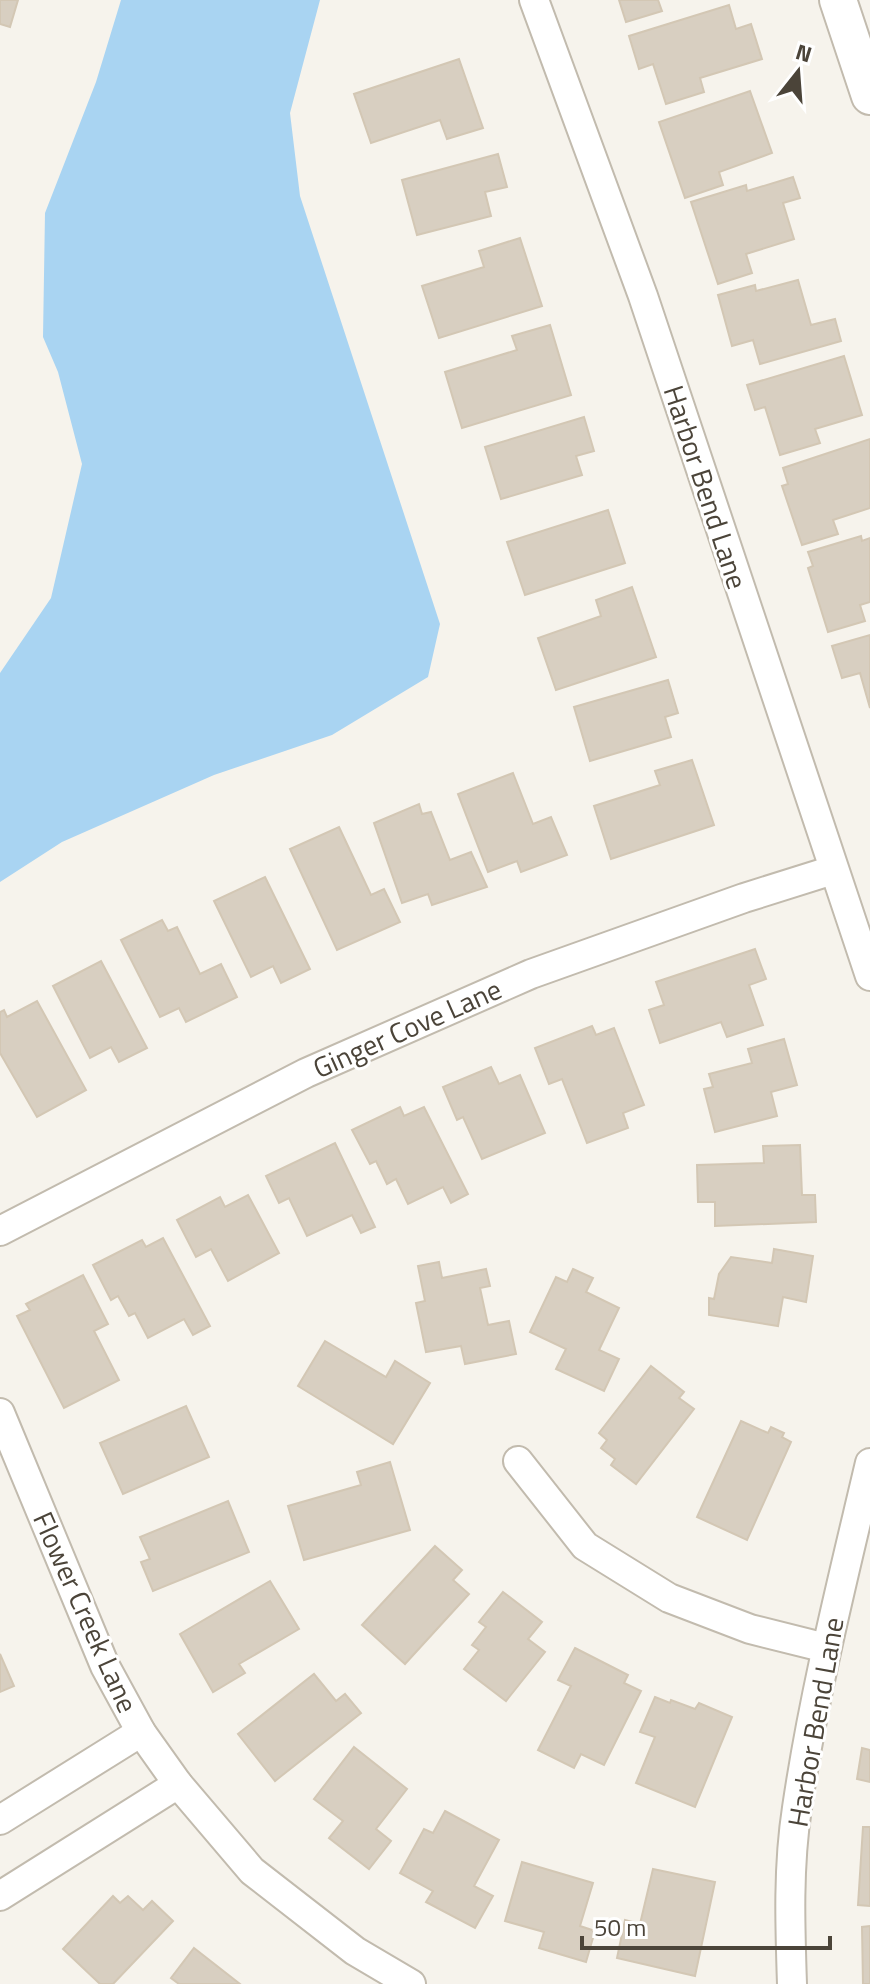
<svg xmlns="http://www.w3.org/2000/svg" width="870" height="1984" viewBox="0 0 870 1984" font-family="'Titillium Web',sans-serif">
	<rect width="100%" height="100%" fill="#f6f3ec"/>
	<polygon fill="#a9d4f2" points="121,0 320,0 290,113 300,196 440,624 428,677 332,735 214,775 62,842 0,882 0,673 51,598 82,464 58,372 43,337 45,213 96,82"/>
	<g fill="#d8cfc1" stroke="#d3c7b4" stroke-width="2">
		<polygon points="0,0 18,0 10,27 0,24"/>
		<polygon points="619,0 658,0 662,11 626,22"/>
		<polygon points="729,5 736,29 751,24 762,59 700,78 704,92 666,104 653,64 639,69 629,36"/>
		<polygon points="459,59 483,128 447,139 440,120 371,143 354,94"/>
		<polygon points="750,91 772,153 719,172 723,185 685,198 659,122"/>
		<polygon points="498,154 507,187 485,192 491,216 417,235 402,180"/>
		<polygon points="793,177 800,198 783,203 794,239 746,254 752,273 718,284 691,202 746,185 747,191"/>
		<polygon points="520,238 542,306 439,338 422,286 484,267 479,251"/>
		<polygon points="798,280 811,325 835,319 841,341 760,364 753,340 732,346 718,295 755,285 756,291"/>
		<polygon points="550,325 571,395 462,428 445,372 517,350 512,336"/>
		<polygon points="844,356 862,415 815,429 820,443 780,455 765,407 755,410 747,385"/>
		<polygon points="584,417 594,451 576,456 582,475 501,499 485,447"/>
		<polygon points="870,439 870,508 833,520 838,534 802,545 782,486 788,484 783,468"/>
		<polygon points="608,510 625,563 525,595 507,542"/>
		<polygon points="861,536 862,541 870,538 870,602 860,605 865,621 828,632 808,568 813,566 808,552"/>
		<polygon points="632,587 656,657 556,690 538,638 601,616 596,600"/>
		<polygon points="870,635 870,708 860,673 842,678 832,646"/>
		<polygon points="668,680 678,713 665,717 671,737 590,761 574,707"/>
		<polygon points="692,760 714,825 611,859 594,806 660,785 655,771"/>
		<polygon points="513,773 533,824 551,817 567,855 521,872 517,861 488,872 458,794"/>
		<polygon points="419,804 422,814 431,812 450,860 471,852 487,887 432,905 428,894 402,903 374,823"/>
		<polygon points="339,827 371,895 384,889 400,922 337,950 290,849"/>
		<polygon points="265,877 310,969 281,983 273,966 251,977 214,901"/>
		<polygon points="162,920 168,931 177,927 200,974 221,964 237,997 186,1022 179,1008 160,1017 121,940"/>
		<polygon points="755,949 766,979 749,985 763,1025 727,1037 721,1022 660,1043 649,1010 664,1005 656,982"/>
		<polygon points="101,961 147,1048 119,1062 111,1047 90,1058 53,986"/>
		<polygon points="37,1001 86,1090 37,1117 0,1053 0,1012 4,1010 7,1017"/>
		<polygon points="592,1026 596,1035 614,1028 644,1105 623,1113 628,1128 587,1143 562,1079 549,1084 535,1048"/>
		<polygon points="784,1039 797,1085 771,1092 777,1116 715,1132 704,1089 713,1087 709,1074 752,1063 748,1049"/>
		<polygon points="491,1067 499,1084 520,1075 545,1133 482,1159 463,1117 457,1120 443,1087"/>
		<polygon points="400,1107 404,1116 424,1107 468,1194 451,1203 443,1187 408,1204 396,1179 387,1184 376,1161 370,1164 352,1130"/>
		<polygon points="335,1143 375,1227 361,1233 352,1215 307,1236 289,1198 279,1203 266,1176"/>
		<polygon points="800,1145 802,1195 815,1195 816,1222 715,1226 715,1202 698,1202 697,1165 764,1163 763,1146"/>
		<polygon points="248,1195 279,1253 228,1281 211,1249 196,1257 177,1220 220,1197 225,1207"/>
		<polygon points="163,1238 210,1326 193,1335 184,1319 148,1338 135,1313 129,1316 118,1296 111,1300 93,1265 142,1240 146,1247"/>
		<polygon points="774,1249 813,1256 806,1302 783,1297 778,1326 709,1315 709,1298 714,1299 719,1274 731,1257 772,1263"/>
		<polygon points="439,1262 442,1278 486,1269 490,1286 480,1288 488,1325 509,1321 516,1354 465,1364 461,1346 426,1352 416,1303 425,1301 418,1266"/>
		<polygon points="573,1269 593,1278 586,1292 619,1308 599,1350 619,1359 604,1391 556,1369 566,1349 530,1332 556,1277 567,1282"/>
		<polygon points="83,1275 108,1324 94,1331 119,1380 64,1408 17,1316 30,1310 26,1304"/>
		<polygon points="325,1341 386,1377 395,1361 430,1383 393,1444 298,1386"/>
		<polygon points="651,1366 684,1392 679,1398 694,1409 636,1484 611,1465 615,1459 601,1448 607,1440 599,1433"/>
		<polygon points="186,1406 209,1457 123,1494 100,1443"/>
		<polygon points="741,1421 768,1433 771,1427 784,1433 782,1437 791,1442 747,1540 697,1517"/>
		<polygon points="390,1462 410,1530 304,1560 288,1506 361,1485 357,1472"/>
		<polygon points="228,1501 249,1552 153,1591 141,1562 150,1559 140,1537"/>
		<polygon points="435,1546 462,1570 453,1580 469,1594 405,1664 362,1625"/>
		<polygon points="270,1581 299,1629 239,1664 245,1673 213,1692 180,1634"/>
		<polygon points="503,1592 542,1622 528,1639 545,1652 506,1701 464,1669 479,1650 472,1645 486,1627 479,1622"/>
		<polygon points="575,1648 628,1675 624,1683 641,1691 604,1765 581,1754 574,1768 538,1750 571,1686 558,1680"/>
		<polygon points="0,1654 14,1686 0,1692"/>
		<polygon points="314,1674 336,1701 345,1694 361,1713 275,1781 238,1734"/>
		<polygon points="655,1697 670,1703 671,1700 695,1709 699,1703 732,1717 695,1807 636,1783 655,1737 640,1732"/>
		<polygon points="354,1747 407,1789 376,1829 391,1841 369,1869 329,1838 343,1821 314,1799"/>
		<polygon points="862,1748 870,1750 870,1782 857,1779"/>
		<polygon points="445,1811 499,1840 474,1886 493,1896 475,1928 426,1902 433,1891 400,1873 424,1829 433,1833"/>
		<polygon points="863,1827 870,1827 870,1906 858,1905"/>
		<polygon points="522,1862 593,1883 580,1926 595,1931 586,1962 539,1948 544,1932 505,1921"/>
		<polygon points="653,1869 715,1882 695,1976 617,1958 625,1920 640,1924"/>
		<polygon points="113,1896 120,1903 128,1896 143,1910 152,1901 173,1921 113,1984 100,1984 63,1949"/>
		<polygon points="870,1926 870,1984 863,1984 862,1927"/>
		<polygon points="194,1948 240,1984 179,1984 171,1978"/>
	</g>
	<g fill="none" stroke-linecap="round" stroke-linejoin="round">
		<g stroke="#c2bbae" stroke-width="32">
			<g id="minor">
				<polyline points="534,0 643,296 870,976"/>
				<polyline points="0,1231 306,1073 531,974 744,898 833,870"/>
				<polyline points="0,1413 105,1666 141,1732 178,1784 252,1871 355,1951 411,1984"/>
				<polyline points="518,1461 585,1546 669,1598 750,1629 826,1648"/>
				<polyline points="0,1820 141,1732"/>
				<polyline points="0,1896 178,1784"/>
				<path d="M 792,1984 C 790,1925 788,1866 797,1808 C 814,1692 843,1578 870,1463"/>
			</g>
		</g>
		<g stroke="#c2bbae" stroke-width="40">
			<polyline id="tertiary" points="838,0 870,96"/>
		</g>
		<use href="#minor" stroke="#fff" stroke-width="28"/>
		<use href="#tertiary" stroke="#fff" stroke-width="36"/>
	</g>
	<g text-anchor="middle" dominant-baseline="central" stroke-width="6" stroke-linejoin="round" paint-order="stroke">
		<g font-size="28" fill="#4b4439" stroke="#fff">
			<text transform="translate(706 487) rotate(72)">Harbor Bend Lane</text>
			<text transform="translate(407 1028) rotate(-24)">Ginger Cove Lane</text>
			<text transform="translate(86 1612) rotate(66)">Flower Creek Lane</text>
			<text transform="translate(815 1722) rotate(-80)">Harbor Bend Lane</text>
		</g>
	</g>
	<g transform="translate(798 72) rotate(17)" stroke="#ffffff" stroke-width="6" paint-order="stroke">
	<path d="M0-6L14 30L0 20L-14 30Z" fill="#4b4439"/>
	<text y="-12" font-size="22" font-weight="bold" text-anchor="middle" fill="#4b4439">N</text>
	</g>
	<path d="M582 1936v12h248v-12" fill="none" stroke="#4b4439" stroke-width="4"/>
	<text x="594" y="1936" font-size="24" fill="#4b4439" stroke="#ffffff" stroke-width="6" paint-order="stroke">50 m</text>
</svg>
